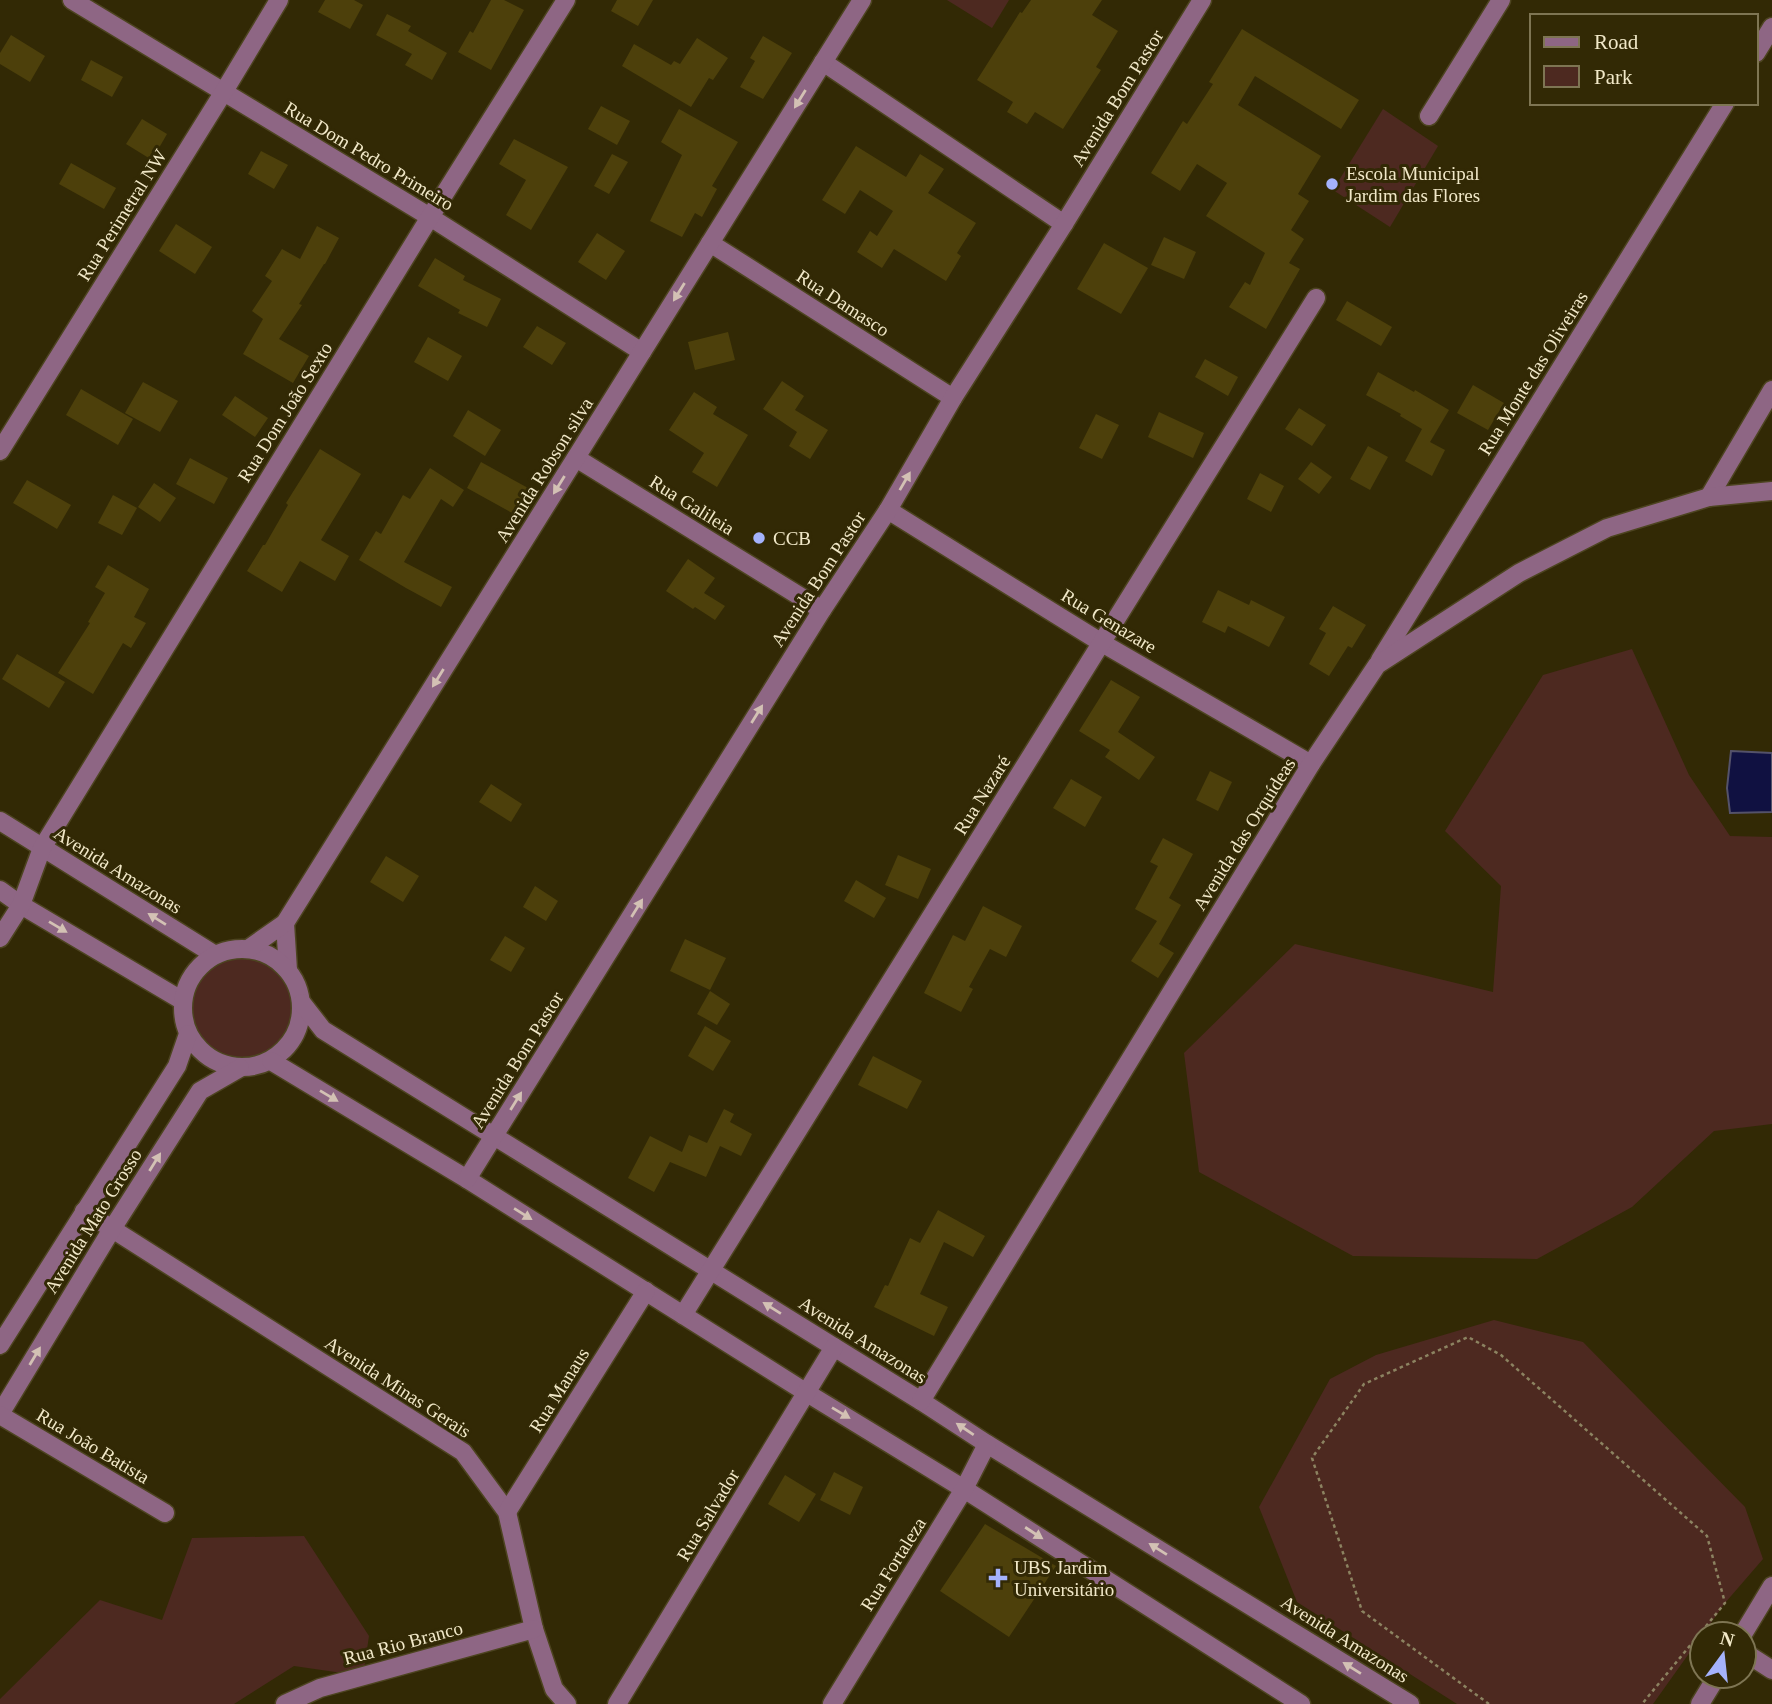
<svg xmlns="http://www.w3.org/2000/svg" width="1772" height="1704" viewBox="0 0 1772 1704" font-family="'Times New Roman',serif">
	<rect width="100%" height="100%" fill="#322905"/>
	<g fill="#4d2920">
		<polygon points="947,0 1009,0 992,28"/>
		<polygon points="1383,109 1438,146 1390,227 1333,190"/>
		<polygon points="1632,649 1689,775 1730,836 1772,837 1772,1124 1714,1131 1632,1207 1537,1259 1353,1256 1199,1172 1184,1053 1295,944 1493,992 1501,886 1445,831 1543,675"/>
		<circle cx="241" cy="1006" r="52"/>
		<polygon points="1494,1320 1583,1342 1745,1507 1763,1559 1725,1603 1653,1704 1457,1704 1297,1602 1259,1507 1330,1379 1376,1355"/>
		<polygon points="304,1536 369,1636 363,1676 294,1666 234,1704 0,1704 0,1699 100,1600 162,1620 192,1538"/>
	</g>
	<polygon fill="#101141" stroke="#54526a" stroke-width="2" points="1731,751 1772,753 1772,812 1730,813 1727,788"/>
	<g fill="#4d400b">
		<polygon points="325,0 354,0 363,5 350,29 318,12"/>
		<polygon points="491,0 504,0 524,10 491,70 458,52 470,31 473,33"/>
		<polygon points="617,0 653,0 638,26 611,11"/>
		<polygon points="1031,0 1102,0 1092,15 1118,31 1096,67 1101,70 1063,129 1035,112 1027,124 1007,112 1013,102 977,80 1020,12 1022,13"/>
		<polygon points="387,14 411,26 408,31 447,53 432,80 405,65 412,54 376,35"/>
		<polygon points="1242,29 1359,100 1341,129 1255,76 1238,105 1321,156 1298,194 1309,201 1291,230 1304,239 1289,263 1300,269 1266,329 1229,307 1245,282 1250,285 1265,253 1206,216 1227,183 1197,164 1180,191 1151,173 1183,121 1187,124 1213,84 1209,82"/>
		<polygon points="11,35 45,56 30,82 0,64 0,53"/>
		<polygon points="763,36 792,53 763,99 740,87 755,61 750,58"/>
		<polygon points="697,38 728,58 713,80 709,78 691,107 622,66 634,44 671,65 674,61 680,64"/>
		<polygon points="91,60 123,77 112,97 81,80"/>
		<polygon points="601,106 630,121 617,145 588,129"/>
		<polygon points="679,109 738,142 712,186 717,189 702,217 695,213 682,237 650,221 682,155 661,142"/>
		<polygon points="142,119 167,134 152,160 126,144"/>
		<polygon points="514,139 568,167 531,230 506,215 526,180 499,164"/>
		<polygon points="856,146 906,177 920,154 944,169 928,193 976,223 957,253 961,256 946,281 894,249 882,268 857,252 870,231 877,236 893,211 860,190 845,214 822,200"/>
		<polygon points="261,151 288,165 274,189 248,174"/>
		<polygon points="612,154 628,162 609,194 594,186"/>
		<polygon points="71,163 116,188 104,209 59,184"/>
		<polygon points="176,224 212,247 195,274 159,251"/>
		<polygon points="317,226 339,238 325,264 324,264 299,304 302,305 279,339 309,356 293,383 243,354 263,319 252,311 272,281 265,276 282,249 300,259"/>
		<polygon points="597,233 625,251 606,280 578,262"/>
		<polygon points="1164,237 1196,252 1184,279 1151,265"/>
		<polygon points="1104,243 1148,268 1121,314 1077,289"/>
		<polygon points="435,258 465,276 463,280 501,299 487,327 458,313 460,310 418,286"/>
		<polygon points="1347,301 1392,327 1381,346 1336,320"/>
		<polygon points="537,326 566,343 552,365 523,347"/>
		<polygon points="728,332 735,360 695,370 688,342"/>
		<polygon points="428,337 462,356 448,381 414,362"/>
		<polygon points="1205,359 1238,377 1228,396 1195,377"/>
		<polygon points="1378,372 1414,392 1415,390 1449,410 1430,442 1445,450 1432,476 1405,461 1422,429 1400,416 1401,414 1366,395"/>
		<polygon points="782,381 804,396 795,410 828,430 810,459 789,446 797,432 763,409"/>
		<polygon points="143,382 178,401 160,432 125,413"/>
		<polygon points="1473,385 1504,403 1488,430 1457,413"/>
		<polygon points="81,389 133,419 118,445 66,415"/>
		<polygon points="694,392 717,407 713,414 748,435 717,487 692,472 704,453 669,430"/>
		<polygon points="235,396 268,418 255,437 222,415"/>
		<polygon points="1299,408 1326,425 1312,446 1285,429"/>
		<polygon points="468,410 501,430 485,456 453,436"/>
		<polygon points="1159,412 1204,433 1193,458 1148,437"/>
		<polygon points="1096,414 1119,425 1102,459 1079,448"/>
		<polygon points="1368,446 1388,457 1370,490 1350,479"/>
		<polygon points="320,449 361,474 321,540 349,556 335,581 300,561 282,592 247,571 263,545 265,545 288,505 286,503"/>
		<polygon points="190,458 228,478 214,504 176,484"/>
		<polygon points="481,462 528,488 514,514 467,488"/>
		<polygon points="1311,462 1332,477 1319,494 1298,479"/>
		<polygon points="430,468 464,490 453,507 441,499 404,562 452,587 441,607 406,588 359,560 376,531 381,534 403,495 410,499"/>
		<polygon points="1260,473 1284,486 1271,512 1247,499"/>
		<polygon points="27,480 71,505 57,529 13,503"/>
		<polygon points="154,483 176,498 160,522 138,507"/>
		<polygon points="113,495 137,508 122,535 98,523"/>
		<polygon points="688,559 715,578 704,593 725,606 715,620 695,607 693,609 666,591"/>
		<polygon points="108,565 149,589 134,617 146,623 131,648 123,643 93,694 58,673 90,623 88,622 105,593 95,587"/>
		<polygon points="1218,590 1249,605 1251,600 1285,617 1269,647 1228,626 1225,633 1202,622"/>
		<polygon points="1333,606 1366,625 1352,648 1348,646 1329,676 1309,664 1326,633 1319,629"/>
		<polygon points="17,654 65,682 49,708 2,679"/>
		<polygon points="1111,680 1140,697 1118,732 1155,757 1139,780 1105,757 1110,750 1079,731"/>
		<polygon points="1210,771 1232,782 1218,811 1196,800"/>
		<polygon points="1071,779 1102,797 1085,827 1053,808"/>
		<polygon points="491,784 522,804 511,822 479,802"/>
		<polygon points="1163,838 1193,854 1169,898 1181,905 1159,944 1174,953 1158,978 1131,961 1157,921 1135,909 1158,866 1150,862"/>
		<polygon points="898,855 931,869 918,899 885,885"/>
		<polygon points="386,856 419,876 403,902 370,882"/>
		<polygon points="856,880 886,898 874,918 844,901"/>
		<polygon points="535,886 558,901 546,921 523,907"/>
		<polygon points="983,906 1022,926 1006,957 990,949 969,987 973,989 961,1012 924,993 953,935 965,941"/>
		<polygon points="505,936 525,948 511,972 490,960"/>
		<polygon points="685,939 726,958 710,990 670,971"/>
		<polygon points="710,991 730,1004 717,1025 697,1014"/>
		<polygon points="705,1026 731,1041 713,1071 688,1056"/>
		<polygon points="873,1056 922,1081 907,1109 858,1085"/>
		<polygon points="724,1109 734,1114 730,1122 752,1134 741,1156 720,1146 706,1177 670,1162 654,1192 628,1178 650,1136 682,1152 689,1135 707,1143"/>
		<polygon points="938,1210 985,1236 973,1257 944,1242 920,1294 948,1307 934,1336 874,1307 885,1285 888,1286 910,1238 920,1243"/>
		<polygon points="834,1472 863,1487 850,1515 820,1500"/>
		<polygon points="785,1475 816,1494 799,1522 768,1504"/>
		<polygon points="985,1524 1056,1566 1009,1637 940,1591"/>
	</g>
	<g fill="none" stroke-linecap="round" stroke-linejoin="round">
		<g stroke="#4d4420" stroke-width="21">
			<g id="minor">
				<polyline points="72,0 430,217 642,352"/>
				<polyline points="1756,53 1772,27"/>
				<polyline points="823,62 1064,224"/>
				<polyline points="1429,116 1501,0"/>
				<polyline points="710,243 953,398"/>
				<polyline points="0,451 223,93 279,0"/>
				<polyline points="576,458 822,610"/>
				<polyline points="1709,497 1772,390"/>
				<polyline points="888,510 1102,643 1311,764"/>
				<polyline points="1380,660 1725,103"/>
				<polyline points="0,821 215,955"/>
				<polyline points="0,890 21,905 183,1001"/>
				<polyline points="285,923 288,970"/>
				<polyline points="0,938 21,905 42,848 430,217 566,0"/>
				<circle cx="242" cy="1008" r="59"/>
				<polyline points="248,949 285,923 862,0"/>
				<polyline points="302,1003 323,1030 921,1401 987,1444 1410,1704"/>
				<polyline points="271,1061 467,1179 807,1393 964,1489 1301,1704"/>
				<polyline points="467,1179 822,610 888,510 953,398 1064,224 1202,0"/>
				<polyline points="84,1211 463,1452 507,1512 534,1629 554,1689 567,1704"/>
				<polyline points="683,1315 1316,298"/>
				<polyline points="0,1345 177,1066 188,1034"/>
				<polyline points="921,1401 1311,764 1377,665 1519,573 1607,528 1709,497 1772,491"/>
				<polyline points="0,1414 112,1229 200,1091 240,1068"/>
				<polyline points="0,1415 165,1513"/>
				<polyline points="507,1512 646,1291"/>
				<polyline points="1743,1634 1772,1586"/>
				<polyline points="1744,1652 1772,1670"/>
				<polyline points="285,1704 320,1688 534,1629"/>
				<polyline points="617,1704 834,1347"/>
				<polyline points="832,1704 964,1489 987,1444"/>
				<polyline points="1700,1704 1717,1676"/>
			</g>
		</g>
		<polyline stroke="#8c8361" stroke-width="2.5" stroke-dasharray="3.5 3.5" stroke-linecap="butt" points="1489,1704 1362,1611 1312,1458 1364,1384 1468,1337 1501,1355 1707,1536 1725,1603 1642,1704"/>
		<use href="#minor" stroke="#8e6684" stroke-width="18"/>
	</g>
	<defs><path id="oneway-solid" d="M-6-.8H1V-3.2L6.5 0L1 3.2V.8H-6Z" transform="scale(1.75)"/></defs>
	<g fill="#d3c1b4">
		<use href="#oneway-solid" transform="translate(800 99) rotate(122)"/>
		<use href="#oneway-solid" transform="translate(679 292) rotate(122)"/>
		<use href="#oneway-solid" transform="translate(905 481) rotate(-60)"/>
		<use href="#oneway-solid" transform="translate(559 485) rotate(122)"/>
		<use href="#oneway-solid" transform="translate(438 678) rotate(122)"/>
		<use href="#oneway-solid" transform="translate(757 714) rotate(-58)"/>
		<use href="#oneway-solid" transform="translate(637 908) rotate(-58)"/>
		<use href="#oneway-solid" transform="translate(157 919) rotate(-148)"/>
		<use href="#oneway-solid" transform="translate(58 927) rotate(31)"/>
		<use href="#oneway-solid" transform="translate(329 1096) rotate(31)"/>
		<use href="#oneway-solid" transform="translate(516 1101) rotate(-58)"/>
		<use href="#oneway-solid" transform="translate(155 1162) rotate(-58)"/>
		<use href="#oneway-solid" transform="translate(523 1214) rotate(32)"/>
		<use href="#oneway-solid" transform="translate(772 1308) rotate(-148)"/>
		<use href="#oneway-solid" transform="translate(35 1356) rotate(-59)"/>
		<use href="#oneway-solid" transform="translate(841 1413) rotate(31)"/>
		<use href="#oneway-solid" transform="translate(965 1429) rotate(-146)"/>
		<use href="#oneway-solid" transform="translate(1034 1533) rotate(33)"/>
		<use href="#oneway-solid" transform="translate(1158 1549) rotate(-148)"/>
		<use href="#oneway-solid" transform="translate(1352 1668) rotate(-148)"/>
	</g>
	<g fill="#a4b2fc" stroke="#322905" stroke-width="2.5">
		<circle cx="1332" cy="184" r="7"/>
		<circle cx="759" cy="538" r="7"/>
		<path d="M994.5 1567.5h7v7h7v7h-7v7h-7v-7h-7v-7h7z"/>
	</g>
	<g text-anchor="middle" dominant-baseline="central" stroke-width="6" stroke-linejoin="round" paint-order="stroke">
		<g font-size="19" fill="#f1e8c8" stroke="#322905">
			<text transform="translate(1117 98) rotate(-58)">Avenida Bom Pastor</text>
			<text transform="translate(369 156) rotate(31)">Rua Dom Pedro Primeiro</text>
			<text transform="translate(122 215) rotate(-58)">Rua Perimetral NW</text>
			<text transform="translate(843 303) rotate(33)">Rua Damasco</text>
			<text transform="translate(1533 373) rotate(-58)">Rua Monte das Oliveiras</text>
			<text transform="translate(285 412) rotate(-58)">Rua Dom João Sexto</text>
			<text transform="translate(544 470) rotate(-58)">Avenida Robson silva</text>
			<text transform="translate(692 505) rotate(32)">Rua Galileia</text>
			<text transform="translate(818 579) rotate(-57)">Avenida Bom Pastor</text>
			<text transform="translate(1109 621) rotate(31)">Rua Genazare</text>
			<text transform="translate(982 795) rotate(-58)">Rua Nazaré</text>
			<text transform="translate(1244 834) rotate(-58)">Avenida das Orquídeas</text>
			<text transform="translate(118 870) rotate(32)">Avenida Amazonas</text>
			<text transform="translate(517 1060) rotate(-58)">Avenida Bom Pastor</text>
			<text transform="translate(93 1221) rotate(-58)">Avenida Mato Grosso</text>
			<text transform="translate(863 1340) rotate(32)">Avenida Amazonas</text>
			<text transform="translate(398 1387) rotate(33)">Avenida Minas Gerais</text>
			<text transform="translate(559 1390) rotate(-58)">Rua Manaus</text>
			<text transform="translate(93 1446) rotate(31)">Rua João Batista</text>
			<text transform="translate(708 1515) rotate(-59)">Rua Salvador</text>
			<text transform="translate(893 1564) rotate(-58)">Rua Fortaleza</text>
			<text transform="translate(1345 1639) rotate(32)">Avenida Amazonas</text>
			<text transform="translate(403 1643) rotate(-15)">Rua Rio Branco</text>
		</g>
		<g font-size="19" fill="#f1e8c8" stroke="#322905" text-anchor="start">
			<text x="1346" y="173">Escola Municipal<tspan x="1346" dy="22">Jardim das Flores</tspan></text>
			<text x="773" y="538">CCB</text>
			<text x="1014" y="1567">UBS Jardim<tspan x="1014" dy="22">Universitário</tspan></text>
		</g>
	</g>
	<rect x="1530" y="14" width="228" height="91" fill="#322905" stroke="#7e7553" stroke-width="2"/>
	<rect x="1544" y="37" width="35" height="10" fill="#8e6684" stroke="#7e7553" stroke-width="2"/>
	<text x="1594" y="49" font-size="21" fill="#f1e8c8">Road</text>
	<rect x="1544" y="66" width="35" height="21" fill="#4d2920" stroke="#7e7553" stroke-width="2"/>
	<text x="1594" y="84" font-size="21" fill="#f1e8c8">Park</text>
	<g transform="translate(1723 1655) rotate(15)"><circle r="33" fill="#322905" stroke="#7e7553" stroke-width="2"/>
	<path d="M0-5L12 26L0 18L-12 26Z" fill="#a4b2fc"/>
	<text y="-10" font-size="19" font-weight="bold" text-anchor="middle" fill="#f1e8c8">N</text>
	</g>
</svg>
